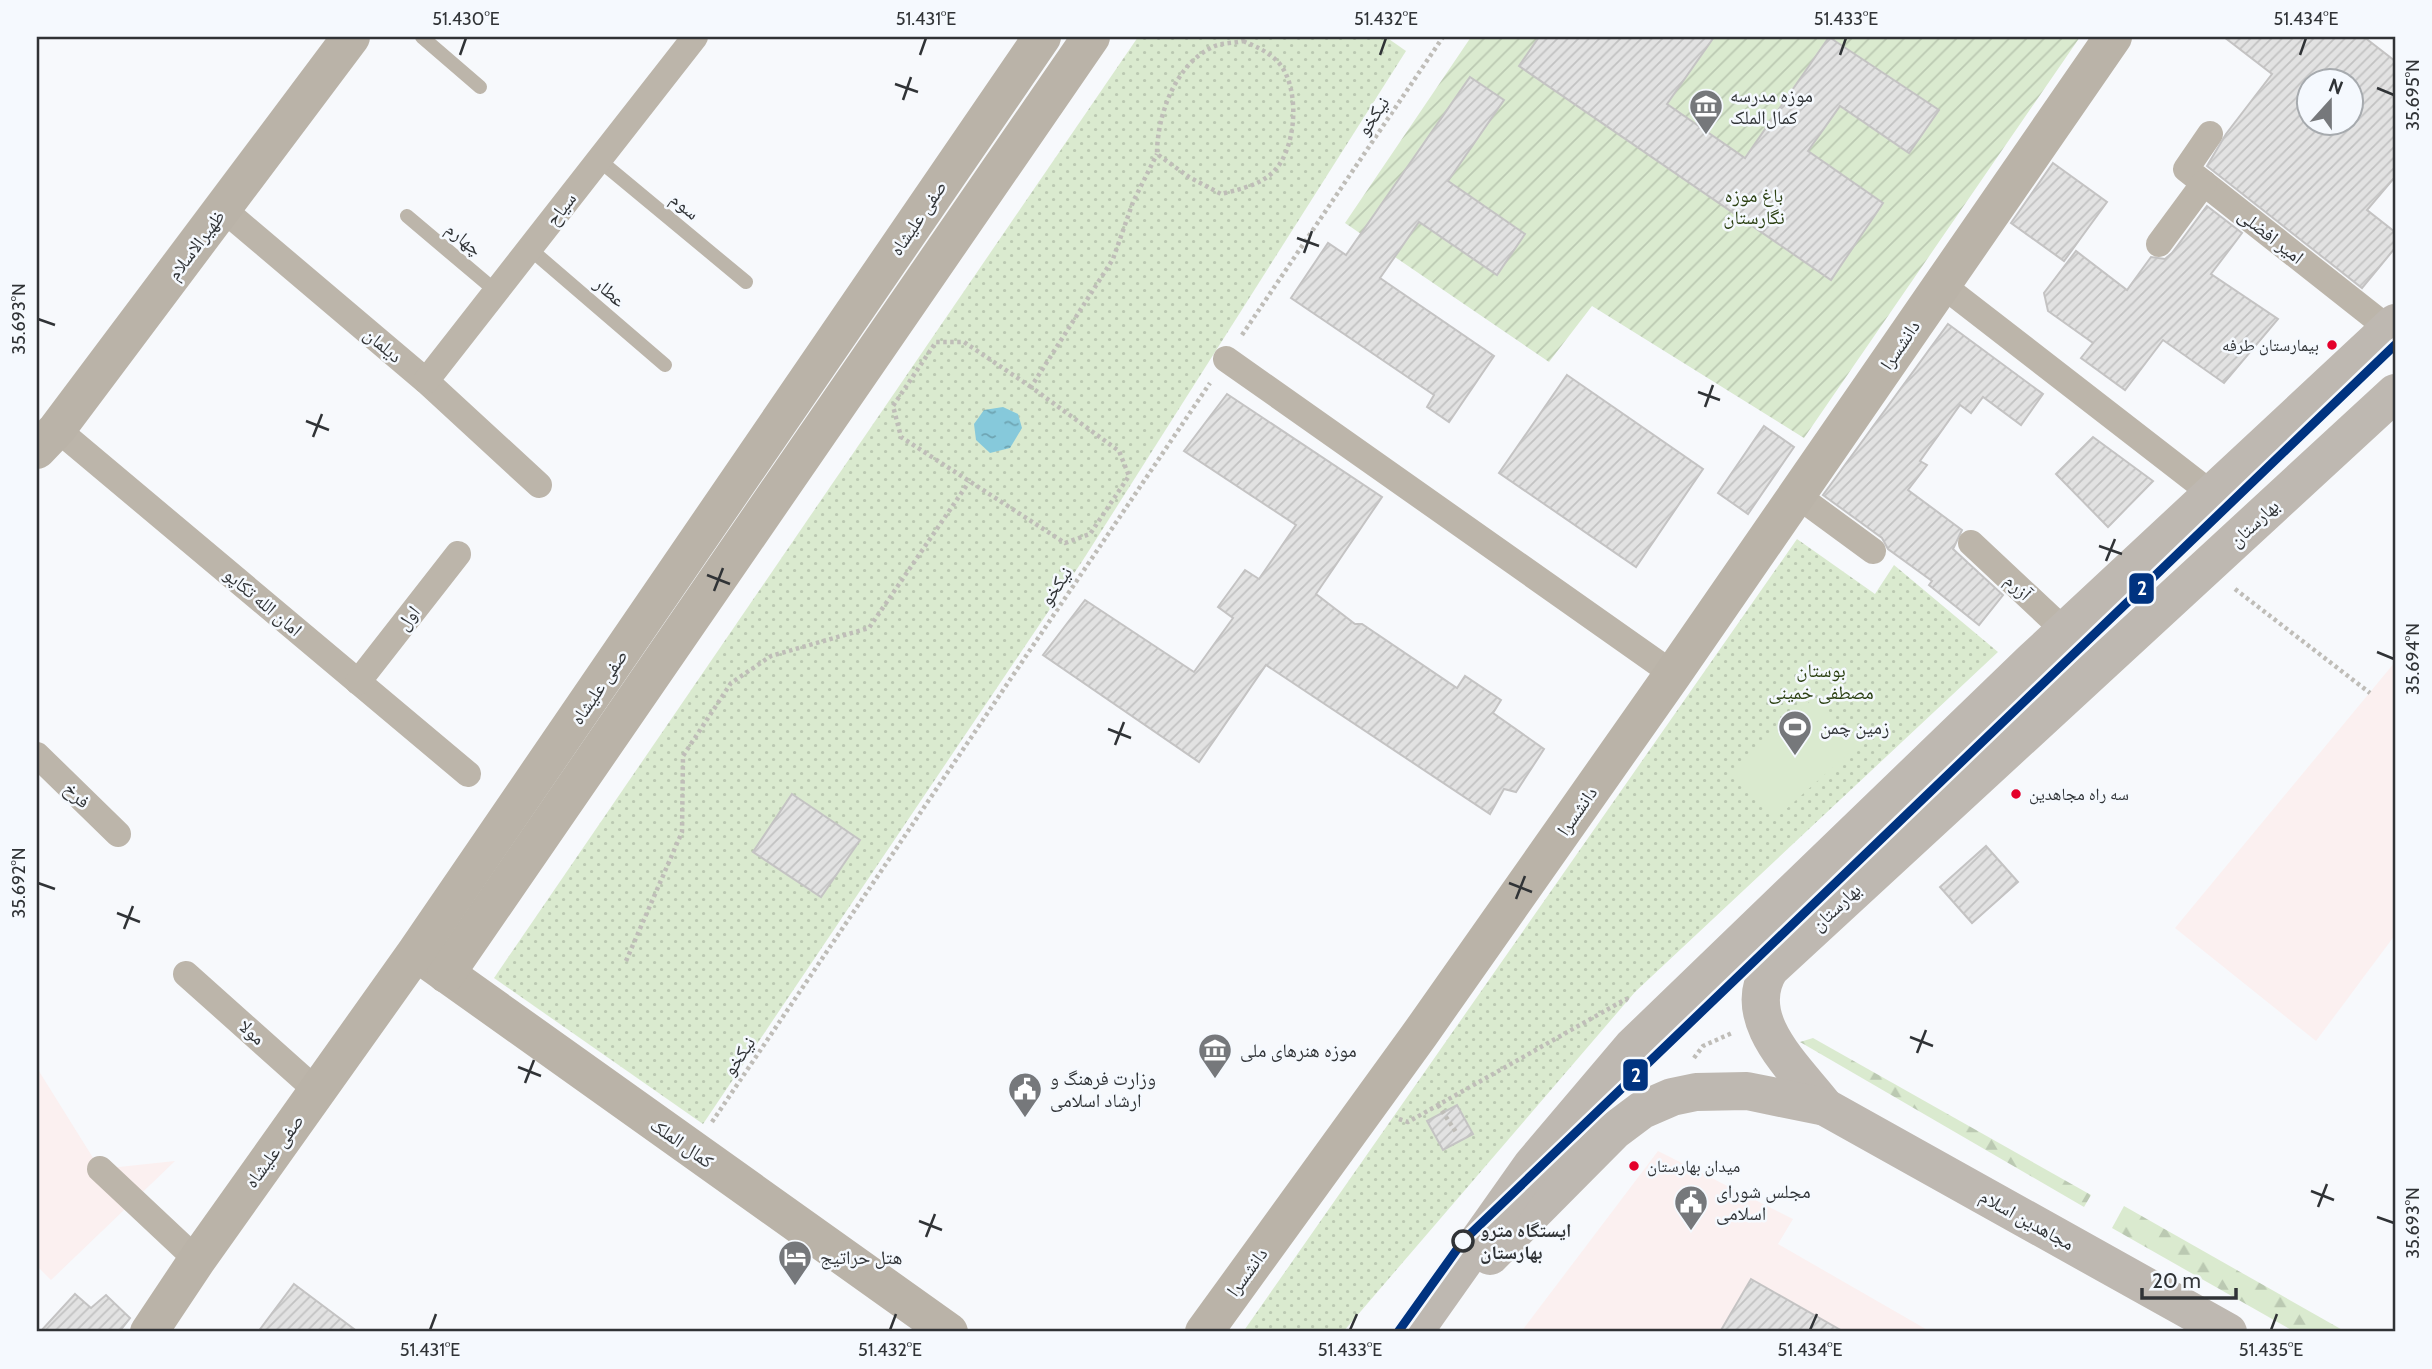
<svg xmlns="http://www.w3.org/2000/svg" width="2432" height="1369" viewBox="0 0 2432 1369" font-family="Cabin,'Noto Naskh Arabic',sans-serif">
	<defs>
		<pattern id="grass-dots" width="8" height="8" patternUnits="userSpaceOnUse" patternTransform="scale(1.75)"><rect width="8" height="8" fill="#daeacf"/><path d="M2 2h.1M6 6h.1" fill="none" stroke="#bbc9b2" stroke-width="1.8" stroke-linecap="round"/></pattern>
		<pattern id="forest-firs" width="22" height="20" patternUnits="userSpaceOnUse" patternTransform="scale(1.75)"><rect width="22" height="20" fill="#daeacf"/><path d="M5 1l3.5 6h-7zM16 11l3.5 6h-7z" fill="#bbc9b2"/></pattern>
		<pattern id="garden-furrows" width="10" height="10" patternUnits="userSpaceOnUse" patternTransform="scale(1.75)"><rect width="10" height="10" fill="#daeacf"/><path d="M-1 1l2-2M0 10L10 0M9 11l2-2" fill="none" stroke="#bbc9b2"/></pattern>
		<pattern id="water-ripples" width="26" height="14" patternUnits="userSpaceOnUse" patternTransform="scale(1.75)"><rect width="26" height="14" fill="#86c9db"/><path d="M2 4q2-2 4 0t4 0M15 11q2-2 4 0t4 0" fill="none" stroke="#6ea4b2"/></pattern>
		<pattern id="building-hatch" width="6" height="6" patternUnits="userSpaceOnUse" patternTransform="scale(1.75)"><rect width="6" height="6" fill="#e2e2e2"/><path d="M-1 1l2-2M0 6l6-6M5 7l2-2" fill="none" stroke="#c2c2c2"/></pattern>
	</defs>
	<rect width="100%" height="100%" fill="#f7f9fc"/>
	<g fill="#fbf0f0">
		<polygon points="2395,662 2395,935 2316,1041 2175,928"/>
		<polygon points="37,1068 100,1169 175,1161 51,1280 37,1266"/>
		<polygon points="1658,1151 1793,1219 1778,1244 1931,1332 1521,1332"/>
	</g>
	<g fill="url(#grass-dots)">
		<polygon points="1138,37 1386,37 1406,51 1083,560 703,1124 494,978"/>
		<polygon points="1797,539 1875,594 1894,565 1998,652 1635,992 1343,1332 1243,1332"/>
	</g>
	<g fill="url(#forest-firs)">
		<polygon points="1813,1038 2091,1195 2084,1207 1800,1042"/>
		<polygon points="2124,1206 2346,1332 2295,1332 2112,1228"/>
	</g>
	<polygon fill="url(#garden-furrows)" points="1471,37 2080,37 1804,438 1592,306 1549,362 1345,223"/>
	<polygon fill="#daeacf" points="1814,698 1860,743 1776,818 1730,772"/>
	<polygon fill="url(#water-ripples)" points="1003,407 1018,414 1022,428 1010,448 990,453 976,440 974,424 984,410"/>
	<g fill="url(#building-hatch)" stroke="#c4c3c3" stroke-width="2" fill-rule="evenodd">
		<polygon points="1539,37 1714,37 1667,104 1745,158 1829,37 1939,110 1909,153 1840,106 1808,151 1883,203 1831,280 1519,66"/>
		<path d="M 2224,37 L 2364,37 L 2395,61 L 2395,177 L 2367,210 L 2395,232 L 2395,248 L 2362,288 L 2207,166 L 2226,134 L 2272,74 ZM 2309,80 L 2351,80 L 2351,122 L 2309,122 Z"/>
		<polygon points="1470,77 1504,100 1448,181 1525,234 1497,275 1419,222 1380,278 1494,356 1449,422 1427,407 1434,395 1291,298 1328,243 1346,255"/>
		<polygon points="2053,163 2107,202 2064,261 2011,223"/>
		<polygon points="2207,206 2242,233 2211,274 2278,319 2224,383 2163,340 2125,390 2081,358 2093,343 2048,311 2044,293 2076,251 2127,290 2151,257 2165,259 2172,253"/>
		<polygon points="1948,324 2043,394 2021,425 1983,397 1971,413 1960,405 1920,461 1927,465 1908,490 1962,530 1953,549 2003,595 1979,625 1929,585 1932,581 1888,549 1882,538 1823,495"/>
		<polygon points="1567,375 1703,469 1636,567 1499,473"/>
		<polygon points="1227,394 1382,497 1316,594 1355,624 1362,624 1457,688 1465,676 1501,700 1493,713 1544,749 1516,792 1504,789 1490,814 1266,665 1199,762 1043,655 1085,600 1194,672 1233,618 1218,607 1245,570 1259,579 1296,525 1184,451"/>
		<polygon points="1764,426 1794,447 1748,514 1718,493"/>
		<polygon points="2093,437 2153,481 2108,527 2056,474"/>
		<polygon points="792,794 860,840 821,897 753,852"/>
		<polygon points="1986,846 2018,882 1972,923 1940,887"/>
		<polygon points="1457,1105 1473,1134 1443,1150 1427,1121"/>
		<polygon points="1751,1279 1844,1332 1720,1332"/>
		<polygon points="294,1284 358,1332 258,1332"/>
		<polygon points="75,1294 91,1308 106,1295 130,1318 119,1332 40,1332"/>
	</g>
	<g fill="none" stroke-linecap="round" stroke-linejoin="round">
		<g stroke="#bfbdb8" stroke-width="4.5" stroke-dasharray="3.5 3.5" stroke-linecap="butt">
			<path d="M 1243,41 C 1257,47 1269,52 1279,63 C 1301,89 1297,152 1271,174 C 1257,186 1237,190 1221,194 L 1189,177 L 1157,154 C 1157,115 1176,62 1215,46 C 1223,43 1234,43 1243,41 Z"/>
			<polyline points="1242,335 1443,37"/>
			<polyline points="1031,387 964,342 936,342 893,406 901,437 1065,543 1090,534 1129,476 1119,451 1031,387 1113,259 1133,202 1157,154"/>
			<polyline points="2235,589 2370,693"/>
			<polyline points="626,961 682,832 683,756 731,683 771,656 869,628 969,482"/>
			<polyline points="1694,1058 1703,1046 1732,1033"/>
			<polyline points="1438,1105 1456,1132"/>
			<polyline points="1399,1119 1408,1122 1626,999 1630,1002"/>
			<polyline points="712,1122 1210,383"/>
		</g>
		<g stroke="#bcb5aa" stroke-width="14">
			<polyline points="422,37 480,87"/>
			<polyline points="599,160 746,282"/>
			<polyline points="407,216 497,292"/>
			<polyline points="530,249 665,365"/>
		</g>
		<g stroke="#bcb5aa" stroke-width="26">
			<polyline points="2210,134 2186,169 2389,329"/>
			<polyline points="223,209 426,381 539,485"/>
			<polyline points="2159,244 2204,183"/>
			<polyline points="1941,284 2212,494"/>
			<polyline points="1226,359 1673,674"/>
			<polyline points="426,381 695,37"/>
			<polyline points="57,429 468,774"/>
			<polyline points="1798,496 1873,551"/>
			<polyline points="1971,543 2065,631"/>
			<polyline points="358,682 458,554"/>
			<polyline points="37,755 118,834"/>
			<polyline points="186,974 317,1091"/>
			<polyline points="100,1169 197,1260"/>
		</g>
		<g stroke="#bab3a8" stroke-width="38">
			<polyline points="37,450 57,429 351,37"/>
			<polyline points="427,960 949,1332"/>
			<polyline points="446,974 1091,37"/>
			<polyline points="149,1332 197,1260 416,952 1042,37"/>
			<polyline points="1204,1332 1420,1034 1673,674 2113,37"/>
		</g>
		<g stroke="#beb8b1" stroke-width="38">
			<path d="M 1825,1107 C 1796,1069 1738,1019 1770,969 L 2395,393"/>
			<polyline points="1490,1256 1614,1131 1642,1110 1672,1097 1696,1092 1747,1091 1825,1107 2228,1332"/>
			<polyline points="1414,1332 1532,1165 1632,1047 2032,661 2395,323"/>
		</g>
		<g stroke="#f5f9fe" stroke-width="14">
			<polyline id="metro-1" points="1398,1332 1463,1241 2395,345"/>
		</g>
		<use href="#metro-1" stroke="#003380" stroke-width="9"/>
	</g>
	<path fill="none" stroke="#303336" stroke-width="2.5" d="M 460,55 L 466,38M 920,55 L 926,38M 1380,55 L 1386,38M 1840,55 L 1846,38M 2300,55 L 2306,38M 895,84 L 918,92M 2377,88 L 2394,95M 903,100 L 911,77M 1297,238 L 1319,246M 1304,253 L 1312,231M 38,319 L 55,325M 1698,392 L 1720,400M 1705,407 L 1713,385M 306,421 L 329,430M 313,437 L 322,414M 2099,546 L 2122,554M 2106,561 L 2115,539M 707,575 L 730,584M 714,591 L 723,568M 2377,652 L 2394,659M 1108,729 L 1131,738M 1115,745 L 1124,722M 38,883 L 55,889M 1509,883 L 1532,892M 1516,899 L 1525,876M 117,913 L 140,922M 124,929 L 133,906M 1910,1037 L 1933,1046M 1917,1053 L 1926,1030M 518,1067 L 541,1076M 525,1083 L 534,1060M 2311,1191 L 2334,1200M 2318,1207 L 2327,1184M 2377,1217 L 2394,1223M 919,1221 L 942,1230M 926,1237 L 935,1214M 430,1330 L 436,1314M 890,1330 L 896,1314M 1350,1330 L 1357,1314M 1810,1330 L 1817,1314M 2271,1330 L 2277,1314"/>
	<defs>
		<g id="museum-pin" transform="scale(1.75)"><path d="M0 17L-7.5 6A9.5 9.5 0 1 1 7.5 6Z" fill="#76787b" stroke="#f5f9fe"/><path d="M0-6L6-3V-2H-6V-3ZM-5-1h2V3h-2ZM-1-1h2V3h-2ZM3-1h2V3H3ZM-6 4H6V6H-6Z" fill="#fff"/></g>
		<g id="stadium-pin" transform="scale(1.75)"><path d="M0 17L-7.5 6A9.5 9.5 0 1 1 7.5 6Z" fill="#76787b" stroke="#f5f9fe"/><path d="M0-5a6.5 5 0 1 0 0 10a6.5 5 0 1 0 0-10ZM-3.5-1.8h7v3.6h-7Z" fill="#fff"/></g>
		<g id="civic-pin" transform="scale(1.75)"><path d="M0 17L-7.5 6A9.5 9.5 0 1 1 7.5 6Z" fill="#76787b" stroke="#f5f9fe"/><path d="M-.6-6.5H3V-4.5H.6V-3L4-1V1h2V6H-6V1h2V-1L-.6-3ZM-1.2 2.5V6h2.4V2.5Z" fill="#fff"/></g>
		<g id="hotel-pin" transform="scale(1.75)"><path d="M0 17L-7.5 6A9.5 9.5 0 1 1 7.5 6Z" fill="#76787b" stroke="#f5f9fe"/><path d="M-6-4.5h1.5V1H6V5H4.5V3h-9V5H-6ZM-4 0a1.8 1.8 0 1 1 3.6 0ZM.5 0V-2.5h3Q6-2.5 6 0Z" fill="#fff"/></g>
	</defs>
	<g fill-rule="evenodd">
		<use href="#museum-pin" x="1706" y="106"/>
		<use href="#stadium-pin" x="1795" y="727"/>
		<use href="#museum-pin" x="1215" y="1050"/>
		<use href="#civic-pin" x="1025" y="1089"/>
		<use href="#civic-pin" x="1691" y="1202"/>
		<use href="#hotel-pin" x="795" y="1257"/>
	</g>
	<g fill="#e4002b" stroke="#f5f9fe" stroke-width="2.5">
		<circle cx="2332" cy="345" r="6"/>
		<circle cx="2016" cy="794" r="6"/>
		<circle cx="1634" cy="1166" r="6"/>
	</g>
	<circle fill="#f5f9fe" stroke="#303336" stroke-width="3.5" cx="1463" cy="1241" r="10"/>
	<g text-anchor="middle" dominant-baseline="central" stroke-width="5" stroke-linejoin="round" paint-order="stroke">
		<g font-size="17" fill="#303336" stroke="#f5f9fe" text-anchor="start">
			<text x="2319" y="345" text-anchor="end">بیمارستان طرفه</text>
			<text x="2029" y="794">سه راه مجاهدین</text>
			<text x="1647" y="1166">میدان بهارستان</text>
		</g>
		<g font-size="19" fill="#303336" stroke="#f5f9fe" text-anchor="start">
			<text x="1730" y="95">موزه مدرسه<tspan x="1730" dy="22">کمال‌الملک</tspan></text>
			<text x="1820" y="727">زمین چمن</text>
			<text x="1240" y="1050">موزه هنرهای ملی</text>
			<text x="1050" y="1078">وزارت فرهنگ و<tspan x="1050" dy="22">ارشاد اسلامی</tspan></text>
			<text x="1716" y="1191">مجلس شورای<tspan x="1716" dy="22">اسلامی</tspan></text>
			<text x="820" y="1257">هتل حراتیج</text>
		</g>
		<g font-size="19" fill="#303336" stroke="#f5f9fe">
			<text transform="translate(1373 116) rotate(-56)">نیکخو</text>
			<text transform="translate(685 206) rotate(40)">سوم</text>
			<text transform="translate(561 209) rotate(-52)">سیاح</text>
			<text transform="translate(918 218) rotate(-56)">صفی علیشاه</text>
			<text transform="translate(2271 236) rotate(38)">امیر افضلی</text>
			<text transform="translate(464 239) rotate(40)">چهارم</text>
			<text transform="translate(196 245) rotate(-53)">ظهیرالاسلام</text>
			<text transform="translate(610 292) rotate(41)">عطار</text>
			<text transform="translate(383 345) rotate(40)">دیلمان</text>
			<text transform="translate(1900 345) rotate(-56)">دانشسرا</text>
			<text transform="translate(2254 523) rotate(-43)">بهارستان</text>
			<text transform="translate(1056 586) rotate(-56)">نیکخو</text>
			<text transform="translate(2018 587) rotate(43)">آزرم</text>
			<text transform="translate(263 602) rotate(40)">امان الله تکاپو</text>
			<text transform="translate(408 618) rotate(-52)">اول</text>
			<text transform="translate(599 687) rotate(-56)">صفی علیشاه</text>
			<text transform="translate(77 795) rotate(44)">فرخ</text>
			<text transform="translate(1577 811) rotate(-55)">دانشسرا</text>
			<text transform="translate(1836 907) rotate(-43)">بهارستان</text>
			<text transform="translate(252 1032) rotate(42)">مولا</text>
			<text transform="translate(739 1056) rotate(-56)">نیکخو</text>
			<text transform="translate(682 1143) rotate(35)">کمال الملک</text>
			<text transform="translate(274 1151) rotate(-54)">صفی علیشاه</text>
			<text transform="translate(2027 1220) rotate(29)">مجاهدین اسلام</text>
			<text transform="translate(1247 1272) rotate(-54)">دانشسرا</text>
		</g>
		<g font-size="19" fill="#2c4113" stroke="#f5f9fe">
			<text x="1754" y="195">باغ موزه<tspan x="1754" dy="22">نگارستان</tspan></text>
			<text x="1821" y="670">بوستان<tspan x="1821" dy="22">مصطفی خمینی</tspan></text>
		</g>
		<g font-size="19" font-weight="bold" fill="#303336" stroke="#f5f9fe" text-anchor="start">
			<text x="1480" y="1230">ایستگاه مترو<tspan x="1480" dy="22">بهارستان</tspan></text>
		</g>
	</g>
	<g stroke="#f5f9fe" stroke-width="2.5">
		<rect x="2128" y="572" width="27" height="33" rx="7" fill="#003380"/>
		<rect x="1622" y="1058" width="27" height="34" rx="7" fill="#003380"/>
	</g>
	<g font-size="19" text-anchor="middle" font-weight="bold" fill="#fff">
		<text x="2142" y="595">2</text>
		<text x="1636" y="1082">2</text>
	</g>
	<rect width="2432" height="1369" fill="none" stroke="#f5f9fe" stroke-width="77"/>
	<g transform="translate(2330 102) rotate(21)"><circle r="33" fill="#f5f9fe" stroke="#a6aaae" stroke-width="2"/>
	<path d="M0-5L12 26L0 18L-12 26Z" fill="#76787b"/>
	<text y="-10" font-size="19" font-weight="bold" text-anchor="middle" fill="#303336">N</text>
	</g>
	<path d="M2142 1288v10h94v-10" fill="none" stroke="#303336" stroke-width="3.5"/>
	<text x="2152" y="1288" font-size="21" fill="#303336" stroke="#f5f9fe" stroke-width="5" paint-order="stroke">20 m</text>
	<rect x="38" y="38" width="2356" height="1292" fill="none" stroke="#303336" stroke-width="2.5"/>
	<g font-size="18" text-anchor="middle" fill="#303336">
		<text x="466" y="25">51.430°E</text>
		<text x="926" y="25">51.431°E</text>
		<text x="1386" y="25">51.432°E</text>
		<text x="1846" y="25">51.433°E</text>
		<text x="2306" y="25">51.434°E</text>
		<text transform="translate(2413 95) rotate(-90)" y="6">35.695°N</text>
		<text transform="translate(19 319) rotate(-90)" y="6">35.693°N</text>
		<text transform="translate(2413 659) rotate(-90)" y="6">35.694°N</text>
		<text transform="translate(19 883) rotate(-90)" y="6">35.692°N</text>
		<text transform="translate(2413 1223) rotate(-90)" y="6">35.693°N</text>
		<text x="430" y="1356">51.431°E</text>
		<text x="890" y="1356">51.432°E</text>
		<text x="1350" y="1356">51.433°E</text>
		<text x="1810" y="1356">51.434°E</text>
		<text x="2271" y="1356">51.435°E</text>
	</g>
</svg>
